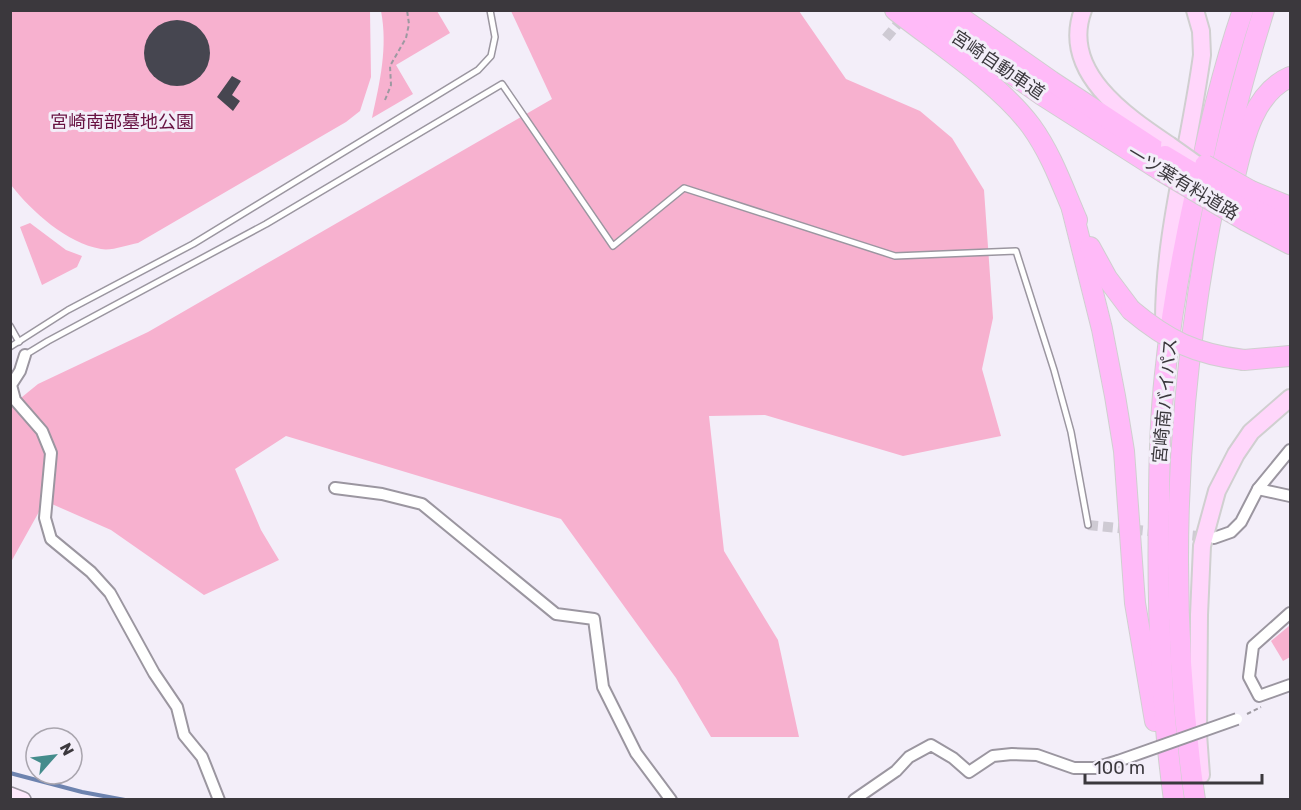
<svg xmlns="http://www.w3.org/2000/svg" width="1301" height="810" viewBox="0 0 1301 810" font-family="Rubik,'Noto Sans JP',sans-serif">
	<rect width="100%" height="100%" fill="#f3eef9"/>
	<g fill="#f7b1cf">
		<path d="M 10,11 L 370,11 L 371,77 L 360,111 L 346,122 L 138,243 C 127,245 112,251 101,249 C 67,243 32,212 11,185 Z"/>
		<path d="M 381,11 L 437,11 L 450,33 L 396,65 L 413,94 L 372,118 C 380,82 388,47 381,11 Z"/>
		<polygon points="511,11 799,11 846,79 920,111 952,138 984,190 993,318 982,369 1001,436 903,456 765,415 709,416 724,551 778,640 799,737 711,737 676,678 561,519 286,436 235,469 261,530 279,560 204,595 111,530 45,501 11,562 11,406 38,384 148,332 552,99"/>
		<polygon points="30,223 66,250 82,256 77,267 42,285 20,227"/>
		<polygon points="1289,626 1290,657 1283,661 1271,641"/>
	</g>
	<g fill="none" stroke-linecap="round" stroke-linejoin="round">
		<polyline stroke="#6d83af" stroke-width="4" points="10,773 82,792 125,800"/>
	</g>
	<g fill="#464650">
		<circle cx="177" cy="53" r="33"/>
		<polygon points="232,76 241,81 232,95 240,101 233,111 217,97"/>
	</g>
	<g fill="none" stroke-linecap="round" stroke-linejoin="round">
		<g stroke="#cecad3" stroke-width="10" stroke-dasharray="10 5" stroke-linecap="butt">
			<polyline points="886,38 907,13"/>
			<polyline points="1088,525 1208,537"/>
		</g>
		<g stroke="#9b96a0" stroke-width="8">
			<g id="lane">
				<polyline points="10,326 19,342"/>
				<polyline points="10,347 68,310 193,244 478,70 491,56 495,37 490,10"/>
				<polyline points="25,355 48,341 266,224 502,84 613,246 684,188 895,256 1016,251 1054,370 1071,432 1088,525"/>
			</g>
		</g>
		<g stroke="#9b96a0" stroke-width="14">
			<g id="street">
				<polyline points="25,355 20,371 11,385 15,400 42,431 51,453 45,518 51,539 91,572 110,593 154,673 177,707 184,735 202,757 219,800"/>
				<polyline points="335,488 382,494 422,504 556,614 594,619 603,687 636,753 671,800"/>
				<polyline points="1258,489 1290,496"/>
				<polyline points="1214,538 1231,532 1241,522 1258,489 1290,450"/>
				<polyline points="1290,613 1253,646 1249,677 1259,696 1290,685"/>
				<polyline points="854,800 896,771 909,757 931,745 953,758 969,772 993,756 1012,754 1037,755 1074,768 1095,768 1118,761"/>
			</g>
		</g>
		<g stroke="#9b96a0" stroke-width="18">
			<polyline id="secondary" points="10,795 23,800"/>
		</g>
		<g stroke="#d0cfd0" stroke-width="20">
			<g id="primary">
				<path d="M 1083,10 C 1060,72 1126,116 1169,145"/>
				<path d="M 1164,326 C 1163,235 1190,145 1202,55 L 1201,31 L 1195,10"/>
				<polyline points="1201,775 1198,734 1199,615 1202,546 1217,491 1236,454 1251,432 1290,398"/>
			</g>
		</g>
		<g stroke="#d0cfd0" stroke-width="22">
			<g id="highway">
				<path d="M 895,10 C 937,43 1000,84 1031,126 C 1052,155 1063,188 1077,220"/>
				<polyline points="920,10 1042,95 1163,172"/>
				<polyline points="950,10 1051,81 1165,156"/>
				<polyline points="1251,191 1290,207"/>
				<path d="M 1230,196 C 1241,156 1247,96 1290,77"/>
				<polyline points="1248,206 1290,228"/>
				<polyline points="1072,209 1102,329 1115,396 1124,451 1135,603 1155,721"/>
				<polyline points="1246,221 1290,244"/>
				<polyline points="1090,247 1107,278 1131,310"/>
				<polyline points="1244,360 1290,356"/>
				<path d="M 1174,800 C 1161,704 1157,606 1159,510 C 1159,464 1160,419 1165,374 C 1171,314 1182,254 1195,195 C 1208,133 1222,71 1243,10"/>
				<path d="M 1195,800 C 1157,536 1184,264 1264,10"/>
			</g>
		</g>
		<g stroke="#9d99a1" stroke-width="2" stroke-dasharray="4.5 3" stroke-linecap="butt">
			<polyline points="385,100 391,85 390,66 406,38 409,24 407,10"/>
			<polyline points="1247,714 1261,707"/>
		</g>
		<use href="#lane" stroke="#fff" stroke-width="5"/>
		<use href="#street" stroke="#fff" stroke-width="10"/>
		<use href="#secondary" stroke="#ffeafd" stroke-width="15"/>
		<use href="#primary" stroke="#ffd6fb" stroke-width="16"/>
		<use href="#highway" stroke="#ffbaf8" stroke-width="20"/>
		<g stroke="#9b96a0" stroke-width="14" stroke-linecap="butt">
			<polyline id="street-bridge" points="1118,761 1237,719"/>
		</g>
		<g stroke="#d0cfd0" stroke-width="20" stroke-linecap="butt">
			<polyline id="primary-bridge" points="1169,145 1207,172"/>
		</g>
		<g stroke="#d0cfd0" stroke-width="22" stroke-linecap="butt">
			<g id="highway-bridge">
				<polyline points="1165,156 1248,206"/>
				<polyline points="1205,165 1251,191"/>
				<polyline points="1163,172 1246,221"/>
				<path d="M 1131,310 C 1168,341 1195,354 1244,360"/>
			</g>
		</g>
		<use href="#street-bridge" stroke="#fff" stroke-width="10"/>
		<use href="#primary-bridge" stroke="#ffd6fb" stroke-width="16"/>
		<use href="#highway-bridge" stroke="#ffbaf8" stroke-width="20"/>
	</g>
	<g text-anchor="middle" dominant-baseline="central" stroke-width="6" stroke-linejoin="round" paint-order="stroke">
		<g font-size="18" fill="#3b383d" stroke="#f3eef9">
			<text transform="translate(998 65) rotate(34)">宮崎自動車道</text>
			<text transform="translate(1183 183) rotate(31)">一ツ葉有料道路</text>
			<text transform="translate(1165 401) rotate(-85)">宮崎南バイパス</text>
		</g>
		<g font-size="18" fill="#671141" stroke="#f3eef9">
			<text x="122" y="122">宮崎南部墓地公園</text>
		</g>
	</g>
	<rect width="1301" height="810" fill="none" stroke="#3b383d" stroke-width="24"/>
	<g transform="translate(54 756) rotate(62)"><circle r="28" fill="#f3eef9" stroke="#a9a5ae" stroke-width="1.5"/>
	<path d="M0-4.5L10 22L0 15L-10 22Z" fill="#448c8c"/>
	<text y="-9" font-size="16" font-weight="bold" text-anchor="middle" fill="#3b383d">N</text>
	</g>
	<path d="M1085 774v9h177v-9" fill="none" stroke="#3b383d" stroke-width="3"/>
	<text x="1094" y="774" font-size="18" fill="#3b383d" stroke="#f3eef9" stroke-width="4.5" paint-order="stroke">100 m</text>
</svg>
